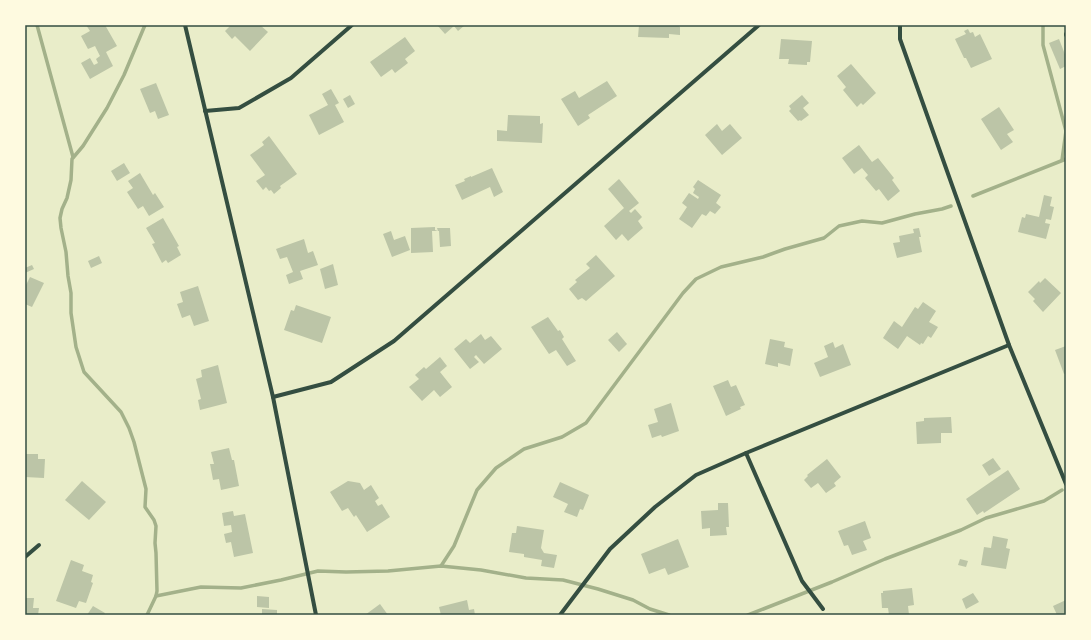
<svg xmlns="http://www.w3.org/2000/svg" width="1091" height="640" viewBox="0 0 1091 640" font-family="Overpass,sans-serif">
	<rect width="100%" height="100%" fill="#e9edc9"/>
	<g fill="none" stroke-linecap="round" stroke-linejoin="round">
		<g stroke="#a3b18a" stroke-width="3.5">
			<polyline points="37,25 73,157"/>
			<polyline points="145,25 124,75 107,108 83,146 72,159 71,180 67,198 62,209 60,218 61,228 66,252 68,276 71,293 71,313 76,347 84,372 121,412 129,428 134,442 146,489 145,507 154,520 156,526 155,543 156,553 157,591 156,596 147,615"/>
			<polyline points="1043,25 1043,45 1066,131 1062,160"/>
			<polyline points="973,196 1066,159"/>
			<polyline points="441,566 454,546 477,490 496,468 524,449 562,437 586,423 683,293 696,279 721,267 763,257 785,249 824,238 839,226 862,221 882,223 915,214 942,209 951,206"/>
			<polyline points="156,596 201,587 241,588 281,580 318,571 346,572 388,571 441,566 481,570 526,578 563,580 598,589 633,600 650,609 669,615"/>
			<polyline points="748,615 832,582 885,559 961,530 986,518 1044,501 1062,490"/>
		</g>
	</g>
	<g fill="#bcc5a7">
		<polygon points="86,25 105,25 117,46 106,52 113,66 90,79 81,63 90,58 94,65 98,63 96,59 100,56 95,46 88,49 81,36 90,31"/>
		<polygon points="231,25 260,25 268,32 250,51 235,36 232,39 225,31"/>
		<polygon points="437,25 465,25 458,31 454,26 445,34"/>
		<polygon points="639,25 677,25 680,27 680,35 669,34 669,38 638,37"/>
		<polygon points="968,29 970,33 973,32 975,37 980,34 992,59 971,68 966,58 964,58 955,39 966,34 964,31"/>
		<polygon points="405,37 415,51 405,59 408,63 395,73 392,69 381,77 370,62"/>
		<polygon points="781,39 812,41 810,62 807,62 807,65 788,64 789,59 779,59"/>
		<polygon points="1059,39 1066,57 1066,66 1060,69 1049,43"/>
		<polygon points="851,64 876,93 863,105 861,103 857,107 843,90 846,87 837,76"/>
		<polygon points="607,81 617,96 588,115 590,118 578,126 561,99 575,91 579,98"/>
		<polygon points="156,83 169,115 158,119 155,111 150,113 140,89"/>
		<polygon points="331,89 339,103 335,105 344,122 319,135 309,115 328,105 322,94"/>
		<polygon points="350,95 355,104 348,108 343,99"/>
		<polygon points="802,95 809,103 803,108 809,115 801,121 800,120 798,121 789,111 791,109 789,106"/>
		<polygon points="999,107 1014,130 1007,134 1013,142 1001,150 981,119"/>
		<polygon points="508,115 540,116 540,124 543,123 542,143 497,141 497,130 507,131"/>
		<polygon points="717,124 722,131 730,124 742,138 722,155 705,135"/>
		<polygon points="269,136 297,174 280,186 281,188 274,194 271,190 269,191 266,187 263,190 256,181 265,175 250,155 264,145 262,142"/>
		<polygon points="859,145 872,162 878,158 894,178 892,180 900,191 888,201 879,189 876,191 865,178 868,175 862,168 854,174 842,158"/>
		<polygon points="124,163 130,173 117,181 111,171"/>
		<polygon points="492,168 503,192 494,197 490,187 462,200 455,185 465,181 464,179 471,176 471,177"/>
		<polygon points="140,173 153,195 155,193 164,207 149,216 143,206 138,209 127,192 133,188 128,181"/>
		<polygon points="619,179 639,203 629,211 631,213 635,209 642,217 638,221 643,228 628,241 622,234 616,240 604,226 624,208 608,189"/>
		<polygon points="698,180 721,195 716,203 721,207 715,214 710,211 706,216 702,214 692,228 679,219 687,207 682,203 689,193 698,199 699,197 693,193 695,189 693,187"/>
		<polygon points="1044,195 1052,197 1050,206 1054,207 1051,220 1046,219 1045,223 1050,224 1046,239 1018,232 1022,217 1025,218 1026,214 1039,217"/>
		<polygon points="163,218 179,246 177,247 181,255 168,263 166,260 162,263 152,244 155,243 146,228"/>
		<polygon points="435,227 435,230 438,231 437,228 450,228 451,246 440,247 439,231 432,231 433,252 411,253 411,228"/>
		<polygon points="919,228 921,237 919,237 922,252 897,258 893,243 900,242 899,236 914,233 913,229"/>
		<polygon points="391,231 394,240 405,236 410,250 392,257 383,234"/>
		<polygon points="304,239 308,253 313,251 318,265 300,271 303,279 289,284 286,275 293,272 287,257 280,259 276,249"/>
		<polygon points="596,255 615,276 586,301 582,298 578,300 569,289 577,282 575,280 590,268 586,264"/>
		<polygon points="99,256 102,263 91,268 88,261"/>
		<polygon points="333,264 338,285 325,289 320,269"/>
		<polygon points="32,265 34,269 25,273 25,268"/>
		<polygon points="30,277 44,283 32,307 25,304 25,287"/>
		<polygon points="1045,278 1061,293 1043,312 1033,301 1035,299 1028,292 1039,281 1040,283"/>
		<polygon points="198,286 209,321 194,326 190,315 182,318 177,304 183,302 180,292"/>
		<polygon points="923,302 936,311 929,322 938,327 931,338 928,336 923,344 921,343 920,345 907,336 898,349 883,338 894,321 902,327 915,307 918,309"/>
		<polygon points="296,305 331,317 322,343 284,330 291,310 294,311"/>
		<polygon points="548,317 558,331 560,330 564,337 562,339 576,361 567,366 556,350 549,354 531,327"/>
		<polygon points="617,332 627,344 619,352 608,340"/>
		<polygon points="481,334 485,340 491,336 502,349 484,364 476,355 474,357 479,362 470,369 454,349 466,339 470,343"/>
		<polygon points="770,339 785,342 784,347 793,349 790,366 778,363 778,367 765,364"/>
		<polygon points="833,342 835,348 843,344 851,365 820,377 814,363 828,357 824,346"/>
		<polygon points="1066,346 1066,373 1064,374 1055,350"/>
		<polygon points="440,357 447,366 440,372 452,387 440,397 434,390 422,401 409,387 419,379 415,375 424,367 426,369"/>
		<polygon points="218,365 227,403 200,410 198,400 201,399 196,379 202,377 201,370"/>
		<polygon points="728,380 731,387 736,385 745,405 740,407 741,409 726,416 713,386"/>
		<polygon points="671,403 679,431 662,437 661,435 652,438 648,425 658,422 654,409"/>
		<polygon points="951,417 952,433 941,433 941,443 917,444 916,422 924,421 924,418"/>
		<polygon points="229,448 232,460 234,460 239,486 221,490 219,479 213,480 210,464 214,464 211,452"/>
		<polygon points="25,454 38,454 38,459 45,459 44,478 25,477"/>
		<polygon points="993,458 1001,469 989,476 982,465"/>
		<polygon points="827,459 841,477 834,483 836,486 826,493 818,483 811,488 804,480 808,476 807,475"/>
		<polygon points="1008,470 1020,489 984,513 983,511 977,515 966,499"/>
		<polygon points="82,481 106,502 89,520 65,500"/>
		<polygon points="348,481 360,483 364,490 371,485 379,498 375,501 378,506 382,504 390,517 367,532 356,515 354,517 348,508 342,511 330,492"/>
		<polygon points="560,482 589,495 583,510 580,509 577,517 564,512 568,504 553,497"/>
		<polygon points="718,503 728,503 729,527 726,527 727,535 710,536 710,528 702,529 701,511 718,510"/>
		<polygon points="233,511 234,516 245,514 253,553 234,557 231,542 226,543 224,534 232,532 231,525 224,526 222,513"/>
		<polygon points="865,521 871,538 863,541 867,550 852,555 848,545 844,546 838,531"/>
		<polygon points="517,526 544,530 541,548 544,553 557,555 554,568 541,566 542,560 524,557 524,554 509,552 512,533 516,533"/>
		<polygon points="993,536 1008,539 1006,548 1010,549 1006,569 981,565 984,547 991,548"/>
		<polygon points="678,539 689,567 668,575 665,568 649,574 641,554"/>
		<polygon points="960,559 968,561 966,567 958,565"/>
		<polygon points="71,560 84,565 82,571 93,575 91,582 93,583 86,603 79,601 76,608 56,601"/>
		<polygon points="912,588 914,605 908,606 909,615 889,615 888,608 882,608 881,593 883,593 883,591"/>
		<polygon points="973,593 979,602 966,609 962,599"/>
		<polygon points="257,596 269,597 269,608 257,607"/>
		<polygon points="25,598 34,598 33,608 39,608 38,615 25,615"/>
		<polygon points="467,600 469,610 474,609 475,615 441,615 439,607"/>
		<polygon points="1066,600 1066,615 1057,615 1053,606"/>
		<polygon points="380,604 388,615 365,615"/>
		<polygon points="93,606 105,613 104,615 87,615"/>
		<polygon points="262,609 277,610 277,615 262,615"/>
	</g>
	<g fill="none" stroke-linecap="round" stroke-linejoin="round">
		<g stroke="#344e41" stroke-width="4">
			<polyline points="185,25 273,397 316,615"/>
			<polyline points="900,25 900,39 1009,345 1066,484"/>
			<polyline points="1066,34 1066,35"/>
			<polyline points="205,111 239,108 291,78 352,25"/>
			<polyline points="273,397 331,382 394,341 759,25"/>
			<polyline points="746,453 802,581 823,609"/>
			<polyline points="25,557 39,545"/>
			<polyline points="560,615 610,549 655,507 696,475 746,453 1009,345"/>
		</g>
	</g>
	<rect width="1091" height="640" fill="none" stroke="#fefae0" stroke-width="52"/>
	<rect x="26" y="26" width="1039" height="588" fill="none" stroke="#344e41" stroke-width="1.5"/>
</svg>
